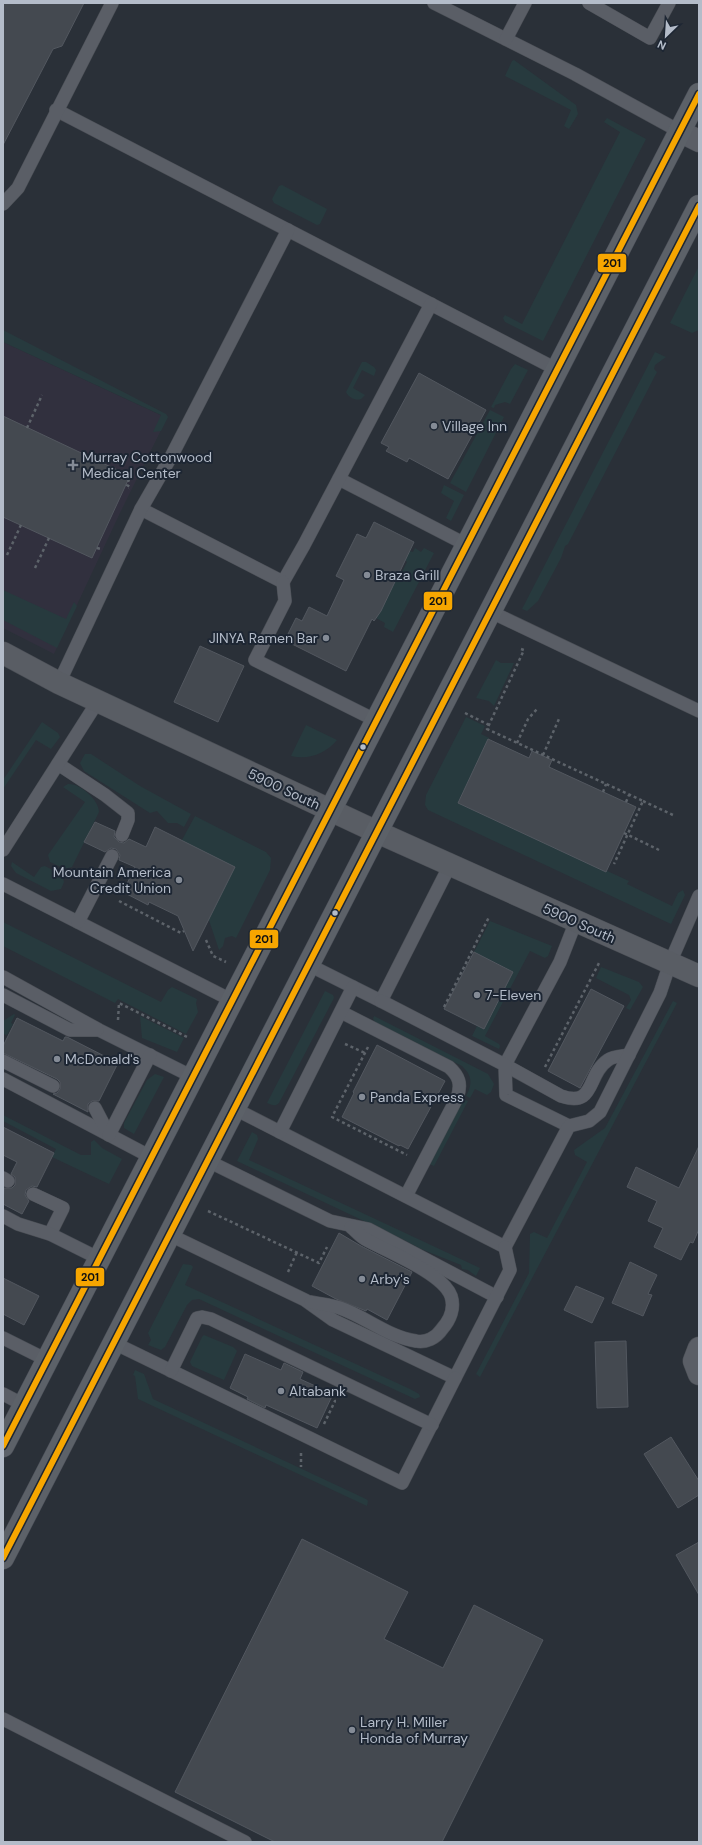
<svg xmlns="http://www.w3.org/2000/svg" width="702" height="1845" viewBox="0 0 702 1845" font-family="'DM Sans',sans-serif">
	<rect width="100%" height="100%" fill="#2a3038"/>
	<polygon fill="#31303e" points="3,342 167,418 120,513 54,654 3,628"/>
	<g fill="#273a3e">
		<polygon points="514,60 576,105 578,114 569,129 564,126 571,110 505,76 512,61"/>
		<polygon points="607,118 646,139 543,341 505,322 503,318 505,315 522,324 620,132 604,122"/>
		<polygon points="282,185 327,209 320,224 317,225 274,203 272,199 279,186"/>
		<polygon points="699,266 699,330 692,333 670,323"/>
		<polygon points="3,330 166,414 168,417 161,431 153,432 161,415 3,342"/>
		<polygon points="655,352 666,357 655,365 654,369 657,372 568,544 565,546 561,558 538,601 527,611 522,609"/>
		<path d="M 362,362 L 366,362 L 374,367 L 376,370 L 374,376 L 362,370 L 353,388 L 365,395 L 361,399 C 356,401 349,398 346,392 Z"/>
		<polygon points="515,364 528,370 510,404 505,402 495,405 494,408 491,407 511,369"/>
		<polygon points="490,410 504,417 466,492 450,483"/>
		<polygon points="444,485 464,495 451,521 446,518 454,501 441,493"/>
		<polygon points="415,548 421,552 424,548 434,553 393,632 384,627 385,623 376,618 381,611 399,572 401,574 407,562 405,560 409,551 413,552"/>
		<polygon points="3,590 66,619 74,602 77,606 57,648 3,620"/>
		<polygon points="496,660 501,663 514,663 494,706 489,701 476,698"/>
		<polygon points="466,717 485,726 481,734 489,738 458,803 629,881 627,884 672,906 678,893 683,890 685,895 671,924 428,810 425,805 426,795"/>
		<polygon points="42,722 58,733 60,737 51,749 36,740 3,789 3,780"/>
		<path d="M 306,725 L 337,740 C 325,754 309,760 291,756 Z"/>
		<polygon points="85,754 91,754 140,786 191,814 184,827 177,823 168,823 157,811 150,813 84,771 80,763"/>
		<path d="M 68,784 C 80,783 99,800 99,812 L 72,867 L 65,869 L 50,862 L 48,855 L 85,802 L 63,787 Z"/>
		<polygon points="195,816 266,852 271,858 270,870 236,938 232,936 225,938 223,946 219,950 182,840"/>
		<polygon points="12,862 34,877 41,867 45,866 62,875 64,882 61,889 51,891 16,873 11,866"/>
		<polygon points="490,921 552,946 548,956 545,958 530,951 485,1036 499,1044 500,1046 499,1049 472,1036 477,1026 484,1029 513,972 474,952"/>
		<polygon points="3,922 161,1002 168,990 172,987 197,999 196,1003 198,1012 186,1034 118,999 115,1003 3,946"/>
		<polygon points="601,967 639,982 643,987 630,1010 626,1008 631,1000 629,995 596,978"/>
		<path d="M 325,991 L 333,995 L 334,998 L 279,1103 C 275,1107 272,1105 267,1103 Z"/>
		<polygon points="673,1001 677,1003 480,1377 476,1374 529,1273 530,1234 534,1232 547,1238 587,1162 575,1155 574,1150 605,1128"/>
		<polygon points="14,1014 15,1015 11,1023 13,1024 7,1035 3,1034 3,1021"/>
		<polygon points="140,1016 184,1038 177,1052 142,1038"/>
		<path d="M 374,1016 L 488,1074 L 494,1084 L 491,1092 L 487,1095 L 475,1089 L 470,1098 L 466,1096 C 473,1084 472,1075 462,1066 L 375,1022 L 373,1019 Z"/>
		<polygon points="155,1074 164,1077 134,1134 124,1128 124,1123 147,1080"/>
		<polygon points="463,1099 468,1101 434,1166 429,1164"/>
		<polygon points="3,1115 81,1155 91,1155 91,1142 94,1140 102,1148 122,1159 109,1184 52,1157 56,1149 3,1121"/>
		<polygon points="252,1132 257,1135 258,1139 249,1160 480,1268 476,1276 468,1270 462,1269 461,1265 421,1249 402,1239 237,1161"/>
		<polygon points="183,1264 191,1265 193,1267 185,1285 410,1389 419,1394 420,1397 415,1399 199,1299 192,1300 187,1305 165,1347 161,1350 148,1345 151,1340 148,1333"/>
		<polygon points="204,1335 233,1347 237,1351 224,1380 192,1366 190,1362 202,1337"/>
		<polygon points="135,1370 144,1374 153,1399 366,1499 368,1501 367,1506 138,1399 135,1376 133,1375"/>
	</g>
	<g fill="#444950" stroke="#52575f">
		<polygon points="3,3 84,3 62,46 53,49 3,145"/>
		<polygon points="419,373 486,410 448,479 409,458 407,462 386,451 389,447 381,443"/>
		<polygon points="3,416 130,476 92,558 3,517"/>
		<polygon points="374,522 414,542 381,611 374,621 372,619 346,671 290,643 292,639 287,636 296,618 302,621 309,607 327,616 344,580 336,576 357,534 366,538"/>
		<polygon points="200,646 244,666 218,722 174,702"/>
		<polygon points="488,739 529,758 532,751 552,760 549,767 636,807 606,872 458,803"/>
		<polygon points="95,822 115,831 114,837 119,842 124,843 129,839 146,847 155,827 235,867 193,951 178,916 149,902 148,905 123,892 135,867 119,860 120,855 116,849 111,848 105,852 84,842"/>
		<polygon points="474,952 513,972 484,1029 444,1009"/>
		<polygon points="591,989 624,1006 580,1088 548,1071"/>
		<polygon points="17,1018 63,1041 65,1037 67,1037 118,1063 99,1101 92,1101 88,1104 88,1112 53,1094 57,1093 60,1089 60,1082 57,1079 3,1053 3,1046"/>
		<polygon points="377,1045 445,1081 408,1149 400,1145 399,1146 342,1117 354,1093 353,1092"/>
		<polygon points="3,1127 54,1153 37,1187 32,1186 26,1190 25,1195 29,1201 22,1214 3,1204 4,1188 12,1188 15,1185 15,1177 11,1174 17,1162 3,1155"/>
		<polygon points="699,1146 699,1229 693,1243 690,1242 681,1260 654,1247 663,1228 648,1221 657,1201 627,1187 636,1167 679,1188"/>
		<polygon points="339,1233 361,1246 412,1272 387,1320 367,1309 366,1311 336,1299 312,1286"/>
		<polygon points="630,1262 657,1275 648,1294 652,1295 643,1316 612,1303"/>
		<polygon points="3,1278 39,1296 24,1325 3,1314"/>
		<polygon points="576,1286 604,1298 592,1323 564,1310"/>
		<polygon points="626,1341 628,1407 597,1408 595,1342"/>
		<polygon points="245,1354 281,1370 284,1363 303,1372 300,1379 333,1394 317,1428 266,1405 265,1408 247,1399 248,1397 230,1388"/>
		<polygon points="671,1437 699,1481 699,1495 678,1508 644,1454"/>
		<polygon points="302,1539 408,1592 384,1639 443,1668 474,1605 543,1640 442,1842 275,1842 175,1792"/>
		<polygon points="699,1542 699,1595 676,1555"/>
	</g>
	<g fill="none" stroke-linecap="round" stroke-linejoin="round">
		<g stroke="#484c53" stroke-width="14">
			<g id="lane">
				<polyline points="434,3 575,74 679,131"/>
				<polyline points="589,3 650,38 669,3"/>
				<polyline points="506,39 525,3"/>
				<polyline points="56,110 558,370"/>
				<polyline points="3,204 18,188 112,3"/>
				<polyline points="339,479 467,545"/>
				<polyline points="141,509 283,582 304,545 431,304"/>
				<polyline points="283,582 285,601 255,660 377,721"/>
				<polyline points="491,612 699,711"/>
				<polyline points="59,683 141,509 172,455 288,230"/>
				<polyline points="58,764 105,795 128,813 128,820 122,835"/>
				<polyline points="3,850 98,701"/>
				<polyline points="3,884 233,1001"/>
				<path d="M 576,921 L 560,962 L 505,1065 L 561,1096 C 596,1108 586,1075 608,1060 C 613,1056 623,1056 629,1055"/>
				<polyline points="78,922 112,856"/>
				<polyline points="309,965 381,1001 450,865"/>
				<polyline points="3,977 99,1030 193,1077"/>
				<polyline points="3,995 70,1030 97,1030"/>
				<polyline points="381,1001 505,1065 506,1095 569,1126"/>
				<path d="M 341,1012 L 449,1067 C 459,1076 462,1084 457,1098 L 406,1196"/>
				<polyline points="3,1061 53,1086"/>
				<polyline points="3,1079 151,1157"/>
				<polyline points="95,1108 109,1135"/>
				<polyline points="235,1109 505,1247 569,1126 589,1121 600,1112 660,993 670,963 699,896"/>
				<polyline points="280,1132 353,987"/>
				<polyline points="109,1135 150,1055"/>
				<polyline points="208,1161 330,1221 368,1229 497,1297"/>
				<polyline points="3,1178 8,1181"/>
				<polyline points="33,1194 63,1208 50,1234"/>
				<polyline points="3,1216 18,1224 50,1234 100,1259"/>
				<polyline points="170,1235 305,1300 333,1320 455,1378 510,1270 505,1247"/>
				<path d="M 311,1302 C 320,1304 331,1305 340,1308 C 366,1317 388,1337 416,1341 C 426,1343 436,1338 442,1329 C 450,1320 455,1308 451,1296 C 443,1273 386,1251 365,1239 C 360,1236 356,1231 351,1227"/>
				<polyline points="3,1338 47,1360"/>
				<polyline points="114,1343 402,1483 455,1378"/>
				<polyline points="171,1371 197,1318 202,1317 211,1319 432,1425"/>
				<polyline points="3,1394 24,1405"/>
				<polyline points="3,1719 245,1842"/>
			</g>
		</g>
		<g stroke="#484c53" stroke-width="23">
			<g id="street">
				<polyline points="679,131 699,141"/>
				<polyline points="699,1348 694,1361 699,1374"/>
			</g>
		</g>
		<g stroke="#484c53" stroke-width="23">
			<polyline id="secondary" points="3,653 59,683 377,832 699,976"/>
		</g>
		<g stroke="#484c55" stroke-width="23">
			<g id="primary">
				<polyline points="3,1446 699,94"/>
				<polyline points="3,1558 699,206"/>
			</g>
		</g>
		<g stroke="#5d636a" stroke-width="2.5" stroke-dasharray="3 3" stroke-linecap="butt">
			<polyline points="27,428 42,395"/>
			<polyline points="129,479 127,485 130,487 129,489"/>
			<polyline points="97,548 101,549 102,548"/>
			<polyline points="7,555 21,525"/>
			<polyline points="35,568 49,538"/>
			<polyline points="521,649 524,650 487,729 643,801 614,864"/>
			<polyline points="465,713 489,725"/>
			<polyline points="517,743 528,719 537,709"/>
			<polyline points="543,755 559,719"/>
			<polyline points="603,792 606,784"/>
			<polyline points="643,801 675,816"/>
			<polyline points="626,802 629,795"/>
			<polyline points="624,833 659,850"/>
			<polyline points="119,901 181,933 184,931"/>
			<polyline points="206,940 213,956 226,962"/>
			<polyline points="444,1007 489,917"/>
			<polyline points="118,1020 119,1003 187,1037"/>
			<polyline points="345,1044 365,1053"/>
			<polyline points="368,1047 332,1117 407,1155"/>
			<polyline points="545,1067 599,963"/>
			<polyline points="208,1211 319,1263 327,1247"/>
			<polyline points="288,1272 297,1252"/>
			<polyline points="324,1424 335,1401 336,1401"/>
			<polyline points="301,1453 301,1467"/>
		</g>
		<use href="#lane" stroke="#5a5e66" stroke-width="13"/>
		<use href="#street" stroke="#5a5e66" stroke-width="22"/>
		<use href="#secondary" stroke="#595d64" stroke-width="22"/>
		<use href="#primary" stroke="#5c6168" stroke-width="22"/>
		<g stroke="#1d2633" stroke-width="9">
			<g id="bus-1">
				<polyline points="3,1446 699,94"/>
				<polyline points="3,1558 699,206"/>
			</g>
		</g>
		<use href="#bus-1" stroke="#f7a600" stroke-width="6"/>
	</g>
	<g fill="#848b96" stroke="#1d2633" stroke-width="1.5">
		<circle cx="434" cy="426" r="4"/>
		<path d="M71 459h4v4h4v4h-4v4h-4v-4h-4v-4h4z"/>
		<circle cx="367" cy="575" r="4"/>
		<circle cx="326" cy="638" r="4"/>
		<circle cx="179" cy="880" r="4"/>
		<circle cx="477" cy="995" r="4"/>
		<circle cx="57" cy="1059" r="4"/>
		<circle cx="362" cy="1097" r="4"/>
		<circle cx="362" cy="1279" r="4"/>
		<circle cx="281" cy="1391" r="4"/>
		<circle cx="352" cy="1730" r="4"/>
	</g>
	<g fill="#b4bcc9" stroke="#1d2633" stroke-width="1.5">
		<circle cx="363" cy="747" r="3.5"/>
		<circle cx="335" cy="913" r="3.5"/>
	</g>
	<g text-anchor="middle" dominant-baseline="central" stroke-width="4" stroke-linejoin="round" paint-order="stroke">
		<g font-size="14" fill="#b4bcc9" stroke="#1d2633" text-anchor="start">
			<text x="442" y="426">Village Inn</text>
			<text x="82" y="457">Murray Cottonwood<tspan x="82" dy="16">Medical Center</tspan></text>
			<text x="375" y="575">Braza Grill</text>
			<text x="318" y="638" text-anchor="end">JINYA Ramen Bar</text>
			<text x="171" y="872" text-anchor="end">Mountain America<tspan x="171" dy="16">Credit Union</tspan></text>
			<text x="485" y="995">7-Eleven</text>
			<text x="65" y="1059">McDonald's</text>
			<text x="370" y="1097">Panda Express</text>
			<text x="370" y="1279">Arby's</text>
			<text x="289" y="1391">Altabank</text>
			<text x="360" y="1722">Larry H. Miller<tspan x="360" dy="16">Honda of Murray</tspan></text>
		</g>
		<g font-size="14" fill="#b4bcc9" stroke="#1d2633">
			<text transform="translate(284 789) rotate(25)">5900 South</text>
			<text transform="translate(579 923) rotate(24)">5900 South</text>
		</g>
	</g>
	<g stroke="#1d2633" stroke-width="1.5">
		<rect x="597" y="253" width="30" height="20" rx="4" fill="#f7a600"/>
		<rect x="423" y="591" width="30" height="20" rx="4" fill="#f7a600"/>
		<rect x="249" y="929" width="30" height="20" rx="4" fill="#f7a600"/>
		<rect x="75" y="1267" width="30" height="20" rx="4" fill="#f7a600"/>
	</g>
	<g font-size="11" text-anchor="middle" font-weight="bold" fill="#111">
		<text x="612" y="267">201</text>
		<text x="438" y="605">201</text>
		<text x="264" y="943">201</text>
		<text x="90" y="1281">201</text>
	</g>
	<rect width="702" height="1845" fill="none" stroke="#b4bcc9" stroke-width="8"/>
	<g transform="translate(666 36) rotate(205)" stroke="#1d2633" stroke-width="3" paint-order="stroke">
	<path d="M0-3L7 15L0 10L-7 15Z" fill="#b4bcc9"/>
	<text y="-6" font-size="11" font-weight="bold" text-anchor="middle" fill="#b4bcc9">N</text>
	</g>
</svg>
